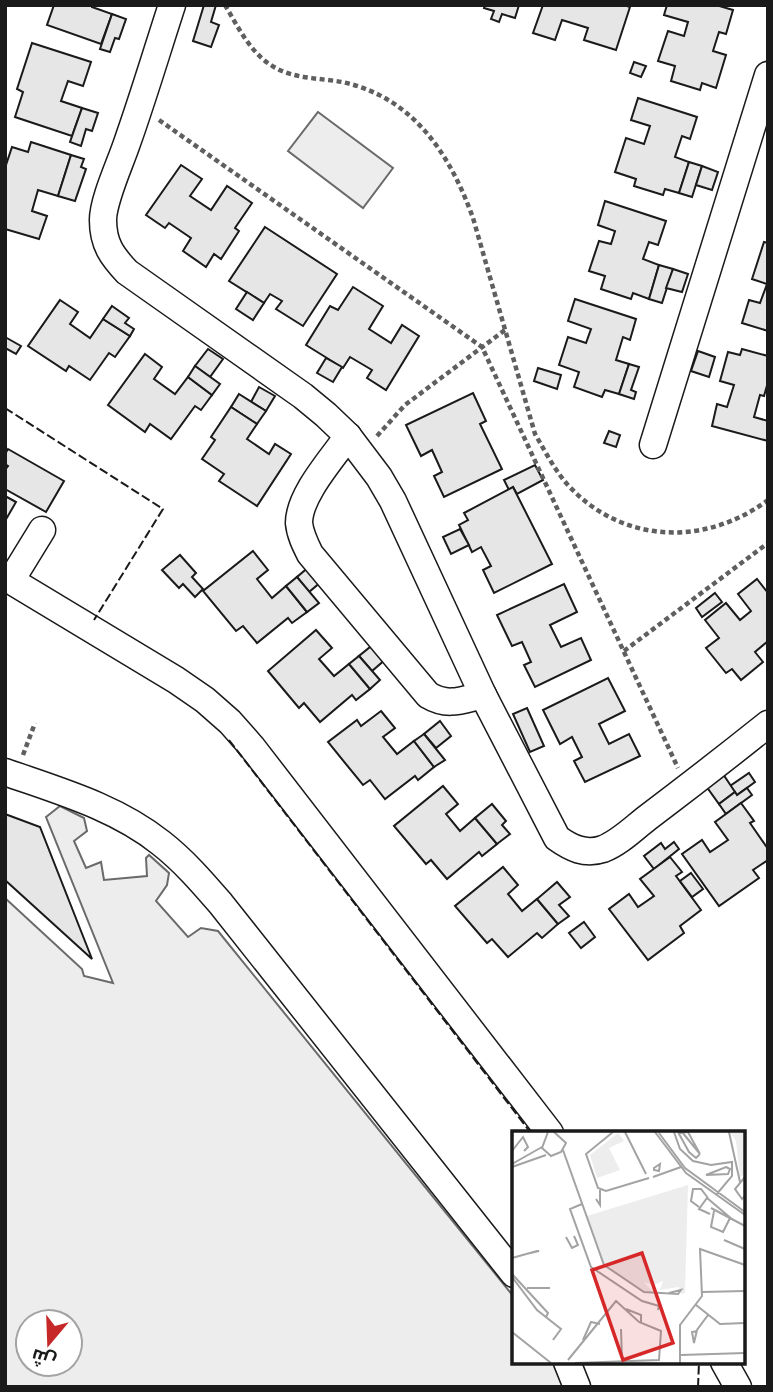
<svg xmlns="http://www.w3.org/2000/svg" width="773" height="1392" viewBox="0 0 773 1392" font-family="'Noto Serif',Cairo,serif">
	<rect width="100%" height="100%" fill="#fff"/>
	<g fill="#ededed" stroke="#6a6a6a" stroke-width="2" fill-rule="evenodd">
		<polygon points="318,112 393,168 363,208 288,151"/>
		<path d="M 60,806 L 84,818 L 87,831 L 74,841 L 86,868 L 101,862 L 104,880 L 147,876 L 146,858 L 149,855 L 169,873 L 167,885 L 156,901 L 188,937 L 201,928 L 218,931 L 514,1297 L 514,1362 L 553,1362 L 563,1387 L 5,1387 L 5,898 L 82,969 L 84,976 L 113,983 L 46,817 ZM 28,1322 L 70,1322 L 70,1364 L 28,1364 Z"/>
	</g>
	<g fill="#e6e6e6" stroke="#1a1a1a" stroke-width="2">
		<polygon points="54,5 92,5 92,7 112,14 101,44 47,25"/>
		<polygon points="204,5 216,5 211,22 219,25 211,47 193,41"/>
		<polygon points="485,5 519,5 515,18 502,14 499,22 491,19 494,11 484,8"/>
		<polygon points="543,5 624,5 630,7 616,50 584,40 588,28 562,20 555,40 533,33"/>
		<polygon points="667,5 716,5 733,10 726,34 719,32 713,51 726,55 716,88 702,83 700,90 671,81 675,66 658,61 668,31 684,36 688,22 664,15"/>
		<polygon points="112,14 126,19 119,39 115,38 110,52 100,49"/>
		<polygon points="32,43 91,62 83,86 68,81 61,101 82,108 72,136 15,117 23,92 17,89"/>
		<polygon points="634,62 646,66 641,77 630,73"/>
		<polygon points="638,98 697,117 690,139 682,136 675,157 689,162 679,193 665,189 663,195 634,186 636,179 615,172 626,138 644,144 650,126 631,120"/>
		<polygon points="82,108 98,113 92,131 86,129 81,146 70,142"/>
		<polygon points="31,142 71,155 58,196 38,190 32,211 47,216 39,239 5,229 5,168 12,147 28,152"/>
		<polygon points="71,155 84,159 81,167 86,169 75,201 58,196"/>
		<polygon points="689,162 702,166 692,197 679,193"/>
		<polygon points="181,165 202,179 190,196 211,210 227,186 252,203 235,228 239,231 221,259 214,254 206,267 183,251 191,238 169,223 165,228 146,215"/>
		<polygon points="702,166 718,172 712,190 696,185"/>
		<polygon points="605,201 666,221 658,245 649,242 643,259 659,265 649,299 633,293 631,299 601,289 605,276 589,271 599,241 611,244 615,231 598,225"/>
		<polygon points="265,227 337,274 303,326 276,309 282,301 270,294 264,303 229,281"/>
		<polygon points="764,242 768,243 768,331 742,323 749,300 760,303 767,284 752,279"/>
		<polygon points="659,265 673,269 662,303 649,299"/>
		<polygon points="673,269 688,274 682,292 666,288"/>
		<polygon points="353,287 383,306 369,329 391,343 402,325 419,336 386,390 367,378 372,370 350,357 343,368 306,345 330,306 338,310"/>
		<polygon points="247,292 264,303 253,320 236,309"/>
		<polygon points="575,299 636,319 630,340 623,337 616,360 629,364 619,394 605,390 602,397 574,387 579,372 559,365 568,337 586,343 591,329 568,321"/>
		<polygon points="60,300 78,312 70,324 90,338 103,319 130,336 115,357 109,353 90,380 69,366 66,371 28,346"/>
		<polygon points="112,306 129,318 125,323 134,329 130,336 103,319"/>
		<polygon points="5,337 21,346 16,354 5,348"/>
		<polygon points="208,349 223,359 210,377 195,366"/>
		<polygon points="742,349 768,356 768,382 764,396 760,395 754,417 768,421 768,441 712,426 717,404 727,407 734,385 720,381 728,352 740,355"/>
		<polygon points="698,351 715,357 709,377 691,371"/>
		<polygon points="145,354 162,367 154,379 175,394 188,377 212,395 201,410 195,406 171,439 150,424 145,432 108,405"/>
		<polygon points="326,358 342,367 333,382 317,373"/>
		<polygon points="629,364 639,367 631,390 636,392 634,399 619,394"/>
		<polygon points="195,366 220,384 212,395 188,377"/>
		<polygon points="538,368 561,375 557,389 534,381"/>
		<polygon points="259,387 275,396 266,411 251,402"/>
		<polygon points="473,393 486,421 480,424 502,469 444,497 434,476 442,472 432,450 421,456 406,425"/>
		<polygon points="239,394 266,411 257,424 231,407"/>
		<polygon points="231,407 257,424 247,439 269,454 275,444 291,454 257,506 219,481 224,474 202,459 215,440 211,437"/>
		<polygon points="609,431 620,435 616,447 604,443"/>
		<polygon points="8,449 64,481 46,512 5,489 5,470 8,466 5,464 5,454"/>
		<polygon points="535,465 543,480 517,494 513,487 509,490 504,480"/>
		<polygon points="513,487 552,564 494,593 483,570 491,566 481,547 472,552 459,525 468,520 464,513"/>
		<polygon points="5,496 16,502 5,521"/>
		<polygon points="460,529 469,545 451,554 443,537"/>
		<polygon points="253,551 268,570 257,579 272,598 286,586 307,612 292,623 288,618 257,643 243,626 236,631 203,591"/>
		<polygon points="180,555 196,573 192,577 203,589 195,597 183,584 179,588 162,570"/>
		<polygon points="310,566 322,581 309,592 297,577"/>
		<polygon points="297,577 319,603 307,612 286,586"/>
		<polygon points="757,579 768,593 768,641 755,652 763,662 741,680 732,669 726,673 706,648 719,638 705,620 726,603 740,620 751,611 738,594"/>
		<polygon points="564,584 577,612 550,625 561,647 581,638 591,660 535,687 524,665 531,662 522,642 512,646 497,615"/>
		<polygon points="715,593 722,602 702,617 696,608"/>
		<polygon points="316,630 332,648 319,659 334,676 349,664 370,689 356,700 352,695 320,722 304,703 299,708 268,671"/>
		<polygon points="375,643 387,658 372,671 359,656"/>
		<polygon points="359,656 380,680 370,689 349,664"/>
		<polygon points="608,678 625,711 599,724 609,744 629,734 640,756 585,782 574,761 582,757 572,737 560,744 543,710"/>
		<polygon points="527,708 544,746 530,752 513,714"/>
		<polygon points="381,711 395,728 383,737 397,754 414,741 434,767 418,780 415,776 385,799 370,780 363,785 328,742 357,720 361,726"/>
		<polygon points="440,721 451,736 436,748 424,734"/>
		<polygon points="424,734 445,760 434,767 414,741"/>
		<polygon points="749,773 755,782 737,795 730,786"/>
		<polygon points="723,774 735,792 719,804 706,786"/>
		<polygon points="443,786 458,804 446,814 460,831 475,818 497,844 482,856 479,852 447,879 431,860 426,864 394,826"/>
		<polygon points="747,788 752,795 726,814 719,804 735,792 737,795"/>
		<polygon points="741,803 754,821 750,823 768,849 768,860 753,870 759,878 719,906 682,854 702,840 710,852 728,840 715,822"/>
		<polygon points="492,804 506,821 502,825 510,834 497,844 475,818"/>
		<polygon points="5,814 40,827 92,959 5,880"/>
		<polygon points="674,842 679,849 654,869 644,856 661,843 665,849"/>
		<polygon points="670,857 682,872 676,876 701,910 680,926 684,933 648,960 609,909 629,894 638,907 654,896 640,879"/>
		<polygon points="503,867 518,885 508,894 522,911 537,899 558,924 542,938 537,933 508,957 492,939 487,943 455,906"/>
		<polygon points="691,873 703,889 692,897 680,881"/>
		<polygon points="557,882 570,897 559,905 569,916 558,924 537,899"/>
		<polygon points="584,922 595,937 581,948 569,933"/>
	</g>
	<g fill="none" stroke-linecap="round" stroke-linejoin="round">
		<g stroke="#1a1a1a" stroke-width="29">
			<g id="minor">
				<path d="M 172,5 C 157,51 143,98 127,143 C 120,164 103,200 103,220 C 103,244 112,256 127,272 L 303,396 L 326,415 L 348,436 L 379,477 L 393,501 L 483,695 L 557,838 C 571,848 585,855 603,849 C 619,843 634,828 647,818 C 688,787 728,756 768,724"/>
				<path d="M 348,436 C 332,459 299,495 299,523 C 300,534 305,544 310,554 L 428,695 C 448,707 462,700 483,695"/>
				<polyline points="653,445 768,75"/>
				<polyline points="42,530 15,574 15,583 176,680 205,700 230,722 252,747 550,1133"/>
				<path d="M 5,772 C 59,791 116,807 161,843 C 184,861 202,882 221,904 L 514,1274"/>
				<polyline points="567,1362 577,1387"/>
				<polyline points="724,1362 738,1387"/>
			</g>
		</g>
		<g stroke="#5f5f5f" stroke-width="4.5" stroke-dasharray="5 3.5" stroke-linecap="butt">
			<path d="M 225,5 C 238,27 251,54 274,67 C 294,79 320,78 342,82 C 413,97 450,154 473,218 L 535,434 C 545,451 554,469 567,484 C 621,544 705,547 768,500"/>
			<polyline points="159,120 482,347 678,768"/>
			<polyline points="377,436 405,405 505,330"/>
			<polyline points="624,651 768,543"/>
			<polyline points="23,755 35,723"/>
		</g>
		<use href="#minor" stroke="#fff" stroke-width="26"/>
		<g stroke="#1a1a1a" stroke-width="2" stroke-dasharray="9 3.5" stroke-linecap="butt">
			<polyline points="5,408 163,509 94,620"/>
			<polyline points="229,740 531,1133"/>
			<polyline points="698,1387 699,1362"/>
		</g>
	</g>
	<g transform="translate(512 1131)">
		<rect width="233" height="233" fill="#fff"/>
		<path d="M 218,1 L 233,2 L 233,43 L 228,46 L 224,10 ZM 106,2 L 112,10 L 97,17 L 108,39 L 85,47 L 78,24 ZM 176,54 L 173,162 L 169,163 L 167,156 L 148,159 L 151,150 L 142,154 L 132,151 L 140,160 L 132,160 L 92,133 L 75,85 Z" fill="#ededed"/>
		<path fill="none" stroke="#a3a3a3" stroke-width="2" d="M 36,1 L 30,17 L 39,25 L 49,21 L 54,12 L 42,1M 101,1 L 74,23 L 86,57 L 94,60 L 137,47M 113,1 L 134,43M 143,1 L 174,42 L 233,84M 162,1 L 168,18 L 181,30 L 199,34 L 220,31 L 220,45 L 204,64M 166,1 L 177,21 L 184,27 L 188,23M 170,1 L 188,23M 217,1 L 228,51M 147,2 L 173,37 L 233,81M 166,2 L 176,1 L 188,23M 51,19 L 92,134 L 132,161 L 166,163 L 169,159 L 157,162M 0,20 L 11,6 L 16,16 L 12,20M 0,33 L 30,16M 148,33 L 147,40 L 142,39 L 142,37 ZM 0,36 L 34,24M 214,36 L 218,38 L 216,43 L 194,44 ZM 141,46 L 169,36M 233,46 L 223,58 L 230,68 L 233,65M 84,68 L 88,74 L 88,59M 70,73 L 58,78 L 79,136 L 130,170 L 147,175 L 146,179M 187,76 L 179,70 L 181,58 L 189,58 L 196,67M 199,77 L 233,95M 202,80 L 199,96 L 211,101 L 218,87M 198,83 L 187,78 L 195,67 L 221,89M 54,106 L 60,117 L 66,114 L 62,105M 212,109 L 233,118M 0,127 L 25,120 L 27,120 L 14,123M 0,143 L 36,182 L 34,186M 0,146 L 25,179 L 49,198 L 41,209M 15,157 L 38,157M 190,161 L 233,160M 184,174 L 208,193 L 233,192M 114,178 L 129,184 L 129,192M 109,198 L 110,230M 185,200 L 180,201 L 182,212 L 185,199 L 196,184M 0,201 L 39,232M 71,209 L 79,191 L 88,193M 169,224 L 233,222M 56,229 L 104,170 L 127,191 L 149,200 L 147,229 L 63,232M 168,232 L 168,194 L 190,165 L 188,118 L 233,134"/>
		<path fill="#d62828" fill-opacity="0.15" stroke="#d62828" stroke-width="3.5" d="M 130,122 L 161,212 L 111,229 L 80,139 Z"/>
		<rect width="233" height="233" fill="none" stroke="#1a1a1a" stroke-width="3.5"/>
	</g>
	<rect width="773" height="1392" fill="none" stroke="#1a1a1a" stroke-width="14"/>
	<g transform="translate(49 1343) rotate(199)"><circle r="33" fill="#ffffff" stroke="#a3a3a3" stroke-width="2"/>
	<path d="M0-5L12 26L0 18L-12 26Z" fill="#c62828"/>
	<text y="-10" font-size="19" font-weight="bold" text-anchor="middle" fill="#1a1a1a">ش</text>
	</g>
</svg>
